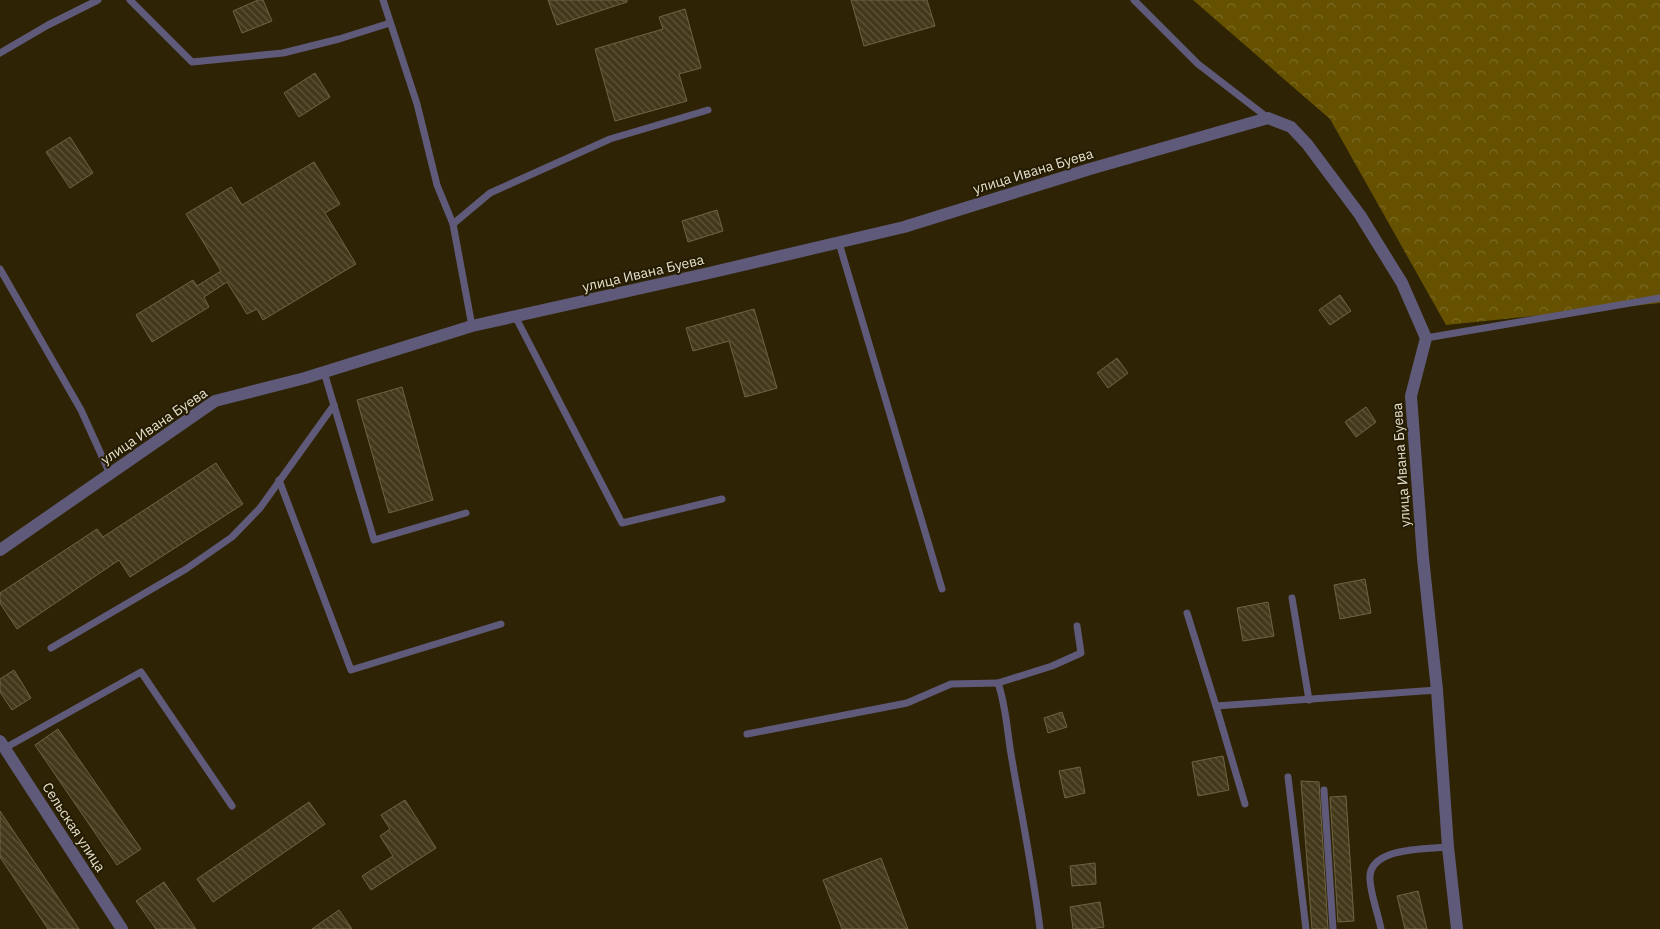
<svg xmlns="http://www.w3.org/2000/svg" width="1660" height="929" viewBox="0 0 1660 929" font-family="'IBM Plex Sans',sans-serif">
	<defs>
		<pattern id="forest-crowns" width="20" height="18" patternUnits="userSpaceOnUse" patternTransform="scale(1.25)"><rect width="20" height="18" fill="#665100"/><path d="M2 6a3 3 0 1 1 6 0M12 15a3 3 0 1 1 6 0" fill="none" stroke="#7c6a24"/></pattern>
		<pattern id="building-back-hatch" width="6" height="6" patternUnits="userSpaceOnUse" patternTransform="scale(1.25)"><rect width="6" height="6" fill="#43391a"/><path d="M-1 5l2 2M0 0l6 6M5-1l2 2" fill="none" stroke="#5e553a"/></pattern>
	</defs>
	<rect width="100%" height="100%" fill="#2e2405"/>
	<polygon fill="url(#forest-crowns)" points="1193,0 1660,0 1660,303 1446,325 1330,119"/>
	<g fill="url(#building-back-hatch)" stroke="#6e6444">
		<polygon points="258,0 263,0 272,21 242,33 233,11"/>
		<polygon points="548,0 627,0 627,2 557,25"/>
		<polygon points="851,0 927,0 935,26 864,46"/>
		<polygon points="685,9 701,68 679,74 687,101 615,121 595,49 663,29 659,17"/>
		<polygon points="315,73 330,97 299,117 284,93"/>
		<polygon points="70,137 93,173 70,188 46,152"/>
		<polygon points="314,162 340,204 325,213 356,264 263,320 257,309 247,314 227,282 204,297 209,307 152,342 136,315 193,280 197,286 221,271 186,214 231,187 242,205"/>
		<polygon points="717,210 723,231 688,242 682,221"/>
		<polygon points="1340,295 1351,311 1330,325 1319,310"/>
		<polygon points="754,309 777,388 745,397 729,341 693,351 686,328"/>
		<polygon points="1117,358 1128,373 1108,388 1097,373"/>
		<polygon points="402,387 433,500 389,513 357,400"/>
		<polygon points="1366,407 1376,422 1356,437 1345,422"/>
		<polygon points="216,463 243,504 130,577 119,560 17,629 0,603 0,593 97,529 103,537"/>
		<polygon points="1365,579 1371,613 1340,619 1334,585"/>
		<polygon points="1268,602 1274,636 1243,641 1237,608"/>
		<polygon points="14,670 31,698 12,710 0,692 0,679"/>
		<polygon points="1062,712 1067,727 1048,733 1044,718"/>
		<polygon points="58,729 141,849 117,865 35,745"/>
		<polygon points="1223,756 1229,790 1198,796 1192,762"/>
		<polygon points="1080,767 1085,793 1065,798 1059,771"/>
		<polygon points="1301,781 1319,782 1328,929 1312,929"/>
		<polygon points="1346,796 1354,921 1338,922 1330,797"/>
		<polygon points="405,800 436,848 371,890 362,876 393,856 380,836 390,829 381,815"/>
		<polygon points="309,802 325,824 213,902 197,879"/>
		<polygon points="0,811 79,929 48,929 0,857"/>
		<polygon points="881,858 908,929 842,929 823,880"/>
		<polygon points="1095,863 1096,884 1072,886 1070,866"/>
		<polygon points="164,882 196,929 156,929 136,901"/>
		<polygon points="1418,891 1427,929 1405,929 1397,896"/>
		<polygon points="1100,902 1104,927 1090,929 1073,929 1070,907"/>
		<polygon points="339,910 352,929 312,929"/>
	</g>
	<g fill="none" stroke-linecap="round" stroke-linejoin="round">
		<g stroke="#605a7a" stroke-width="7">
			<polyline points="130,0 192,62 283,53 339,39 390,23"/>
			<polyline points="383,0 417,104 437,185 453,224"/>
			<polyline points="1134,0 1198,64 1268,118"/>
			<polyline points="0,53 48,25 98,0"/>
			<polyline points="839,243 942,589"/>
			<polyline points="0,269 81,410 110,474"/>
			<polyline points="515,316 622,523 722,499"/>
			<polyline points="472,326 453,224 490,193 610,139 708,110"/>
			<polyline points="1426,338 1660,298"/>
			<polyline points="324,372 374,540 466,513"/>
			<polyline points="279,480 351,670 501,624"/>
			<polyline points="1292,598 1309,700"/>
			<polyline points="1187,613 1216,706"/>
			<polyline points="51,648 186,569 232,537 260,508 334,405"/>
			<polyline points="747,734 907,703 951,684 998,683"/>
			<polyline points="5,748 141,672 232,806"/>
			<polyline points="1288,777 1306,929"/>
			<polyline points="1324,790 1333,929"/>
			<polyline points="1245,804 1216,706 1437,690"/>
			<path d="M 1040,929 C 1033,870 1021,813 1011,754 C 1007,730 1006,706 998,683 L 1052,666 L 1081,653 L 1077,626"/>
			<path d="M 1381,929 C 1378,913 1371,896 1370,880 C 1367,847 1426,849 1448,847"/>
		</g>
		<polyline stroke="#605a7a" stroke-width="12" points="0,741 122,929"/>
		<polyline stroke="#605a7a" stroke-width="12" points="0,550 215,401 305,378 472,326 709,273 904,227 1090,169 1268,118 1291,127 1307,144 1360,215 1402,283 1426,338 1411,396 1423,558 1437,690 1448,847 1457,929"/>
	</g>
	<g text-anchor="middle" dominant-baseline="central" stroke-width="4" stroke-linejoin="round" paint-order="stroke">
		<g font-size="14" fill="#e6e0ce" stroke="#241b00">
			<text transform="translate(1033 171) rotate(-17)">улица Ивана Буева</text>
			<text transform="translate(643 273) rotate(-13)">улица Ивана Буева</text>
			<text transform="translate(154 426) rotate(-34)">улица Ивана Буева</text>
			<text transform="translate(1401 465) rotate(-94)">улица Ивана Буева</text>
			<text transform="translate(74 827) rotate(57)">Сельская улица</text>
		</g>
	</g>
</svg>
